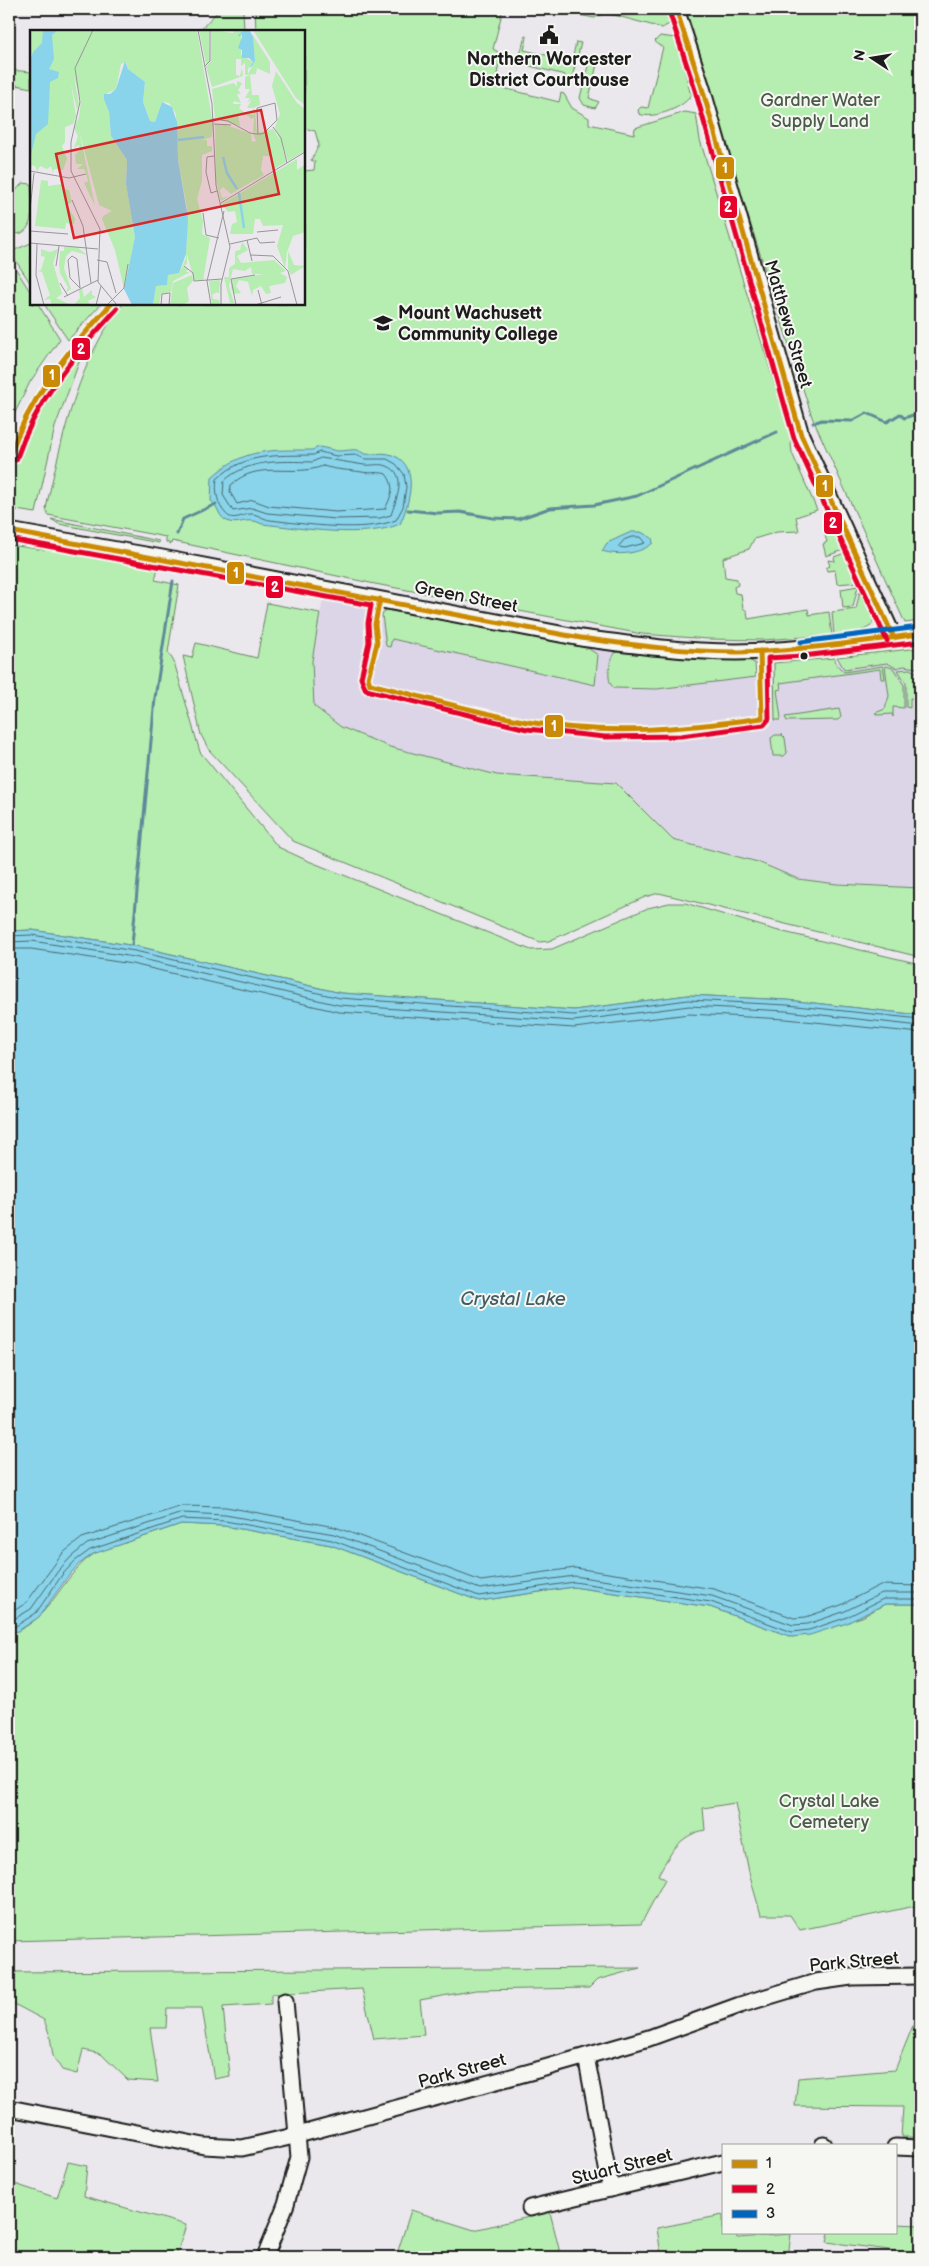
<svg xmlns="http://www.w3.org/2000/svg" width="929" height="2266" viewBox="0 0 929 2266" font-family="'Balsamiq Sans',sans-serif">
	<rect width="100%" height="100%" fill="#eae7ed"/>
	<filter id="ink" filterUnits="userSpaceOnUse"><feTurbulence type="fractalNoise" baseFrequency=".02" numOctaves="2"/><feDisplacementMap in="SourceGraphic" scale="10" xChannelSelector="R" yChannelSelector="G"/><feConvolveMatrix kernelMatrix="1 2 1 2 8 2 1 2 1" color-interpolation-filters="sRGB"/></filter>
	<g filter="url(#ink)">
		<polygon fill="#dcd5e8" points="323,599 586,647 640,654 740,658 775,663 838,662 920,653 920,888 837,884 798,879 758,862 673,840 616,783 497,775 390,747 341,727 314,706 312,661"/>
		<g fill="#b6edb0" stroke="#698466">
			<polygon points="220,9 243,9 244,31 199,31"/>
			<path d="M 255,9 L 503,9 L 493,49 L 500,53 L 500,57 L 495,86 L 559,102 L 561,93 L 564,94 L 572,108 L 589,118 L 589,124 L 634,134 L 635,128 L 685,112 L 696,114 L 700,140 L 790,435 L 792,453 L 817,510 L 796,517 L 799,531 L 777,532 L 754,539 L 749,549 L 723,558 L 725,577 L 737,579 L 738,585 L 734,587 L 735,593 L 741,594 L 743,608 L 747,611 L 748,619 L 808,609 L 809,615 L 829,612 L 832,635 L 763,640 L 708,639 L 642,634 L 375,584 L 172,541 L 171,544 L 166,542 L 166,537 L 48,515 L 46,509 L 48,499 C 64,431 79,359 123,304 L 304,304 L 304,171 L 314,170 L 315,162 L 311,160 L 319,145 L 315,131 L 304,128 L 304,31 L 256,31 Z"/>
			<polygon points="550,9 666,9 671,23 662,28 614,15 603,14 594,18"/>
			<polygon points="682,9 920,9 920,621 905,623 812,417"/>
			<polygon points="525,36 527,37 524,50 572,61 576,42 581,43 571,81 564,81 565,75 518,63"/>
			<path d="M 660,36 L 676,38 L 690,92 L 692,93 C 687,107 653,120 639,114 L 638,110 L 641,107 L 648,108 L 663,47 L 658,45 L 655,41 Z"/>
			<polygon points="590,58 598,60 589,98 599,102 595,108 584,105 580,98"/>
			<polygon points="9,66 10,70 31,72 31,88 16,85 16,88 9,86"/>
			<path d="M 23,183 L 31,184 C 31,198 37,231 18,234 L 12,229 C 6,212 10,194 23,183 Z"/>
			<polygon points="31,243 31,284 10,252"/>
			<polygon points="9,258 31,293 31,304 38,304 60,339 30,382 9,425"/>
			<polygon points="44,304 101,304 68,340"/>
			<path d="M 71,350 L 77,350 L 81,357 L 55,427 L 36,513 L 9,509 C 9,495 7,480 9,466 C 13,436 49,371 71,350 Z"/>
			<polygon points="51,519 159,541 159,543 59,524"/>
			<polygon points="829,530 835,530 844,550 826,556 823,544 827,542 824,532"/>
			<polygon points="9,545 45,550 46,546 158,568 155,580 179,585 168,652 174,662 200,752 278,847 306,860 531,950 552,949 648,908 669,903 685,903 775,930 920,964 920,1015 787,1000 688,995 574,1010 341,993 136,946 32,930 9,931"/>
			<polygon points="845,553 846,553 860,582 837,584 835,570 827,571 826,568 830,566 828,560 835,561 834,557"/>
			<polygon points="858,586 853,607 843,608 841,589"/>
			<path d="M 861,586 C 881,627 880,629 834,635 L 832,612 L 856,609 Z"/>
			<polygon points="267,603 320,613 312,661 314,706 341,727 390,747 497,775 616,783 673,840 758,862 798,879 837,884 920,888 920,957 659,893 645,897 549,941 540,942 293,841 209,750 201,735 183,656 192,658 196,643 257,658"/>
			<polygon points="386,610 586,647 598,655 595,685 392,639 390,647 386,646 382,615"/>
			<polygon points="920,648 920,663 916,668 904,666 896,668 887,663 844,669 837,657"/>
			<path d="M 616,652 L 699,658 L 746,659 L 755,663 L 756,677 L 657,689 L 614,688 C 605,681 609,660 616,652 Z"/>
			<polygon points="835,658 836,664 844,672 883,666 885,679 881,679 880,669 780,683 781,689 777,690 781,718 780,720 775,720 774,663"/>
			<polygon points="885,666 893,668 904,685 904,708 893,707 893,717 892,714 878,715 875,713 885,709 889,696"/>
			<polygon points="910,669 920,675 920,700 910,698 910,708 906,707 906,683 898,670"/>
			<polygon points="839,709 841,717 838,720 787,721 785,717"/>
			<polygon points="775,735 782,735 785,738 787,753 784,756 773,756 771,738"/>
			<path d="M 181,1524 L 224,1526 L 331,1545 L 479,1601 L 573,1587 L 710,1607 L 792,1637 L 862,1617 L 885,1604 L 920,1604 L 920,1905 L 800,1930 L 790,1915 L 761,1915 L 750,1877 L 735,1803 L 703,1808 L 705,1830 C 679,1835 670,1854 658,1875 L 665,1879 L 641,1924 L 9,1941 L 9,1633 C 48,1625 60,1578 91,1556 C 98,1550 110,1548 119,1545 C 140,1538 161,1531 181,1524 Z"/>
			<polygon points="640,1968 597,1980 589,1988 476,1990 420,2000 424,2035 374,2039 362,1989 271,1994 271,2004 223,2007 230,2076 214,2079 202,2008 167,2008 166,2028 150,2028 158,2082 128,2080 101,2054 83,2050 77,2074 62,2070 53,2056 50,2036 44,2020 16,2005 9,2004 9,1972"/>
			<polygon points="914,2023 920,2024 920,2137 901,2137 903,2107 795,2106 798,2078 895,2070"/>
			<polygon points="68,2162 87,2166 84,2196 186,2225 176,2257 9,2257 9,2182 57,2198"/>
			<polygon points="411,2210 474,2230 550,2212 561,2257 396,2257"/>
			<polygon points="723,2215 723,2232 736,2232 737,2238 791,2234 788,2257 636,2257 661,2255 657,2228"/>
			<polygon points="895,2224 920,2225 920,2257 913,2257 912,2253 827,2242 829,2232 895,2232"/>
		</g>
		<g fill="#89d4ea" stroke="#5d8a98">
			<path d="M 319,447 C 326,448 332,450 338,451 C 345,451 352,449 358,450 C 359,451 365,454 365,454 C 373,455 381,452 389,454 C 422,462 409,505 400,524 C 364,539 301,528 262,524 C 246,515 238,528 225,520 C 218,515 218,506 211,501 L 212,477 C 244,448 270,450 312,450 Z"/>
			<path d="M 631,532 L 641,532 L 652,538 L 653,543 C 640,554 618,556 602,551 L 607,543 Z"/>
			<polygon points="32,930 136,946 341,993 574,1010 688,995 787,1000 920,1015 920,1604 885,1604 847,1623 810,1635 792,1637 710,1607 573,1587 479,1601 331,1545 224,1526 181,1524 93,1554 78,1565 66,1579 39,1617 18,1631 9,1633 9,931"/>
		</g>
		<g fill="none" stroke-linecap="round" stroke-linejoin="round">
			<g stroke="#48666e" stroke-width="1">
				<path d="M 320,452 L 336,456 L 356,455 L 365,459 L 387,459 L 396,464 L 404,474 L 406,487 L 403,507 L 396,520 C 364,533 305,524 270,520 C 263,519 258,514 251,514 C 243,514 233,522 226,514 C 217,505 215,490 217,479 C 246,452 276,456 313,455 Z"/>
				<path d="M 321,458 C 335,460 350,463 364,465 C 371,466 380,463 387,466 C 409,474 395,502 391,515 L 380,518 L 336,519 L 267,513 L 252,508 L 233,511 L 223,495 L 224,481 C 248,459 281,461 312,462 Z"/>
				<path d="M 323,466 C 336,470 349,470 362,472 C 370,474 379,471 386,474 C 396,486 391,497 385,509 L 336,512 L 269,506 L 253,500 L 237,504 L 230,492 L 231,485 C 258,459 293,478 323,466 Z"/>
				<polygon points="632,537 640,537 645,543 625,548 618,547 624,540"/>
				<polyline points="9,936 32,935 135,951 340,998 574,1015 688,1000 787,1005 920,1019"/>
				<polyline points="9,942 32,941 134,957 339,1005 574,1021 689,1006 786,1011 920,1026"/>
				<polyline points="9,949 31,949 132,964 339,1012 574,1028 689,1014 786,1019 920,1033"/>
				<polyline points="9,1614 26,1603 63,1553 82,1538 182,1506 226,1507 335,1527 481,1581 575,1568 714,1589 794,1618 806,1617 841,1605 880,1585 920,1586"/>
				<polyline points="9,1622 31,1609 58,1571 71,1557 87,1544 182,1513 225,1515 334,1534 480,1589 574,1576 712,1596 793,1625 808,1624 843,1612 882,1593 920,1593"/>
				<polyline points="9,1628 16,1626 36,1613 62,1575 75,1561 90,1550 182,1519 225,1521 332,1540 479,1596 574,1582 711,1602 792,1632 809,1630 845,1618 883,1599 920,1599"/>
			</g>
			<g stroke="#5d8a98" stroke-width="3">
				<polyline points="813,423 822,420 852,421 867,413 887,422 900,414 904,418 913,415 920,420"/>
				<polyline points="408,510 438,513 460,512 493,518 518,519 550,508 594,505 637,496 777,432"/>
				<polyline points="177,534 183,519 216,504"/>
				<polyline points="132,945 155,698 173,581"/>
			</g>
			<g stroke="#1c1c1c" stroke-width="19">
				<g id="minor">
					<polyline points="676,9 702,88 801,435 894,638"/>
					<path d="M 9,531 L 162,558 L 581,638 C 633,645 685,652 737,652 C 799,651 859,642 920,634"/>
					<polyline points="586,2056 611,2189"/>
					<polyline points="9,2108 204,2146 242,2148 294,2136 541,2069 649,2038 740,2005 816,1982 851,1977 920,1976"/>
					<polyline points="823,2145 824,2145"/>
					<polyline points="895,2147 920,2148"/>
					<polyline points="530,2208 723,2162"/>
					<polyline points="265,2257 286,2204 299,2157 285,2001"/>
				</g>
			</g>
			<use href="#minor" stroke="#f6f6f2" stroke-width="15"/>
			<g stroke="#f6f6f2" stroke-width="9">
				<g id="bus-1">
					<polyline points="676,9 702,88 801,435 894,638"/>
					<path d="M 9,458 C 29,397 68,351 111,304"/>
					<path d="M 9,531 L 581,638 C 633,645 685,652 737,652 C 798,651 859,642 920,634"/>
					<path d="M 380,599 L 375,624 L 377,643 L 368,678 L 370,684 C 423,697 475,712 528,722 C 608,736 683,729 762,718 L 760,651"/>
				</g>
			</g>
			<g stroke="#f6f6f2" stroke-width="9">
				<g id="bus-2">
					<polyline points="669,11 695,90 794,438 887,641"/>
					<path d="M 16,460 C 36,400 74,355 117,309"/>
					<polyline points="9,539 371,605 368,623 369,642 361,678 366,690 527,729 605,737 681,736 764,725 769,719 768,658 803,656 920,642"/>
				</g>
			</g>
			<g stroke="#f6f6f2" stroke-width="9">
				<polyline id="bus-3" points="801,642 919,627"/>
			</g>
			<use href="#bus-1" stroke="#cb8a06" stroke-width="5"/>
			<use href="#bus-2" stroke="#e4002b" stroke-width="5"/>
			<use href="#bus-3" stroke="#0065bd" stroke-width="5"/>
		</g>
	</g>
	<defs>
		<g id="civic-bare" transform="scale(1.5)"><path d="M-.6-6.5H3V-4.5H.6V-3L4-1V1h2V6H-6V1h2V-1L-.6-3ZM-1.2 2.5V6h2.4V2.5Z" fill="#1c1c1c" stroke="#f6f6f2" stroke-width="2.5" paint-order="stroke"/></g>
		<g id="university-bare" transform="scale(1.5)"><path d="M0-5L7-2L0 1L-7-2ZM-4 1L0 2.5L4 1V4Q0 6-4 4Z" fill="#1c1c1c" stroke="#f6f6f2" stroke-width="2.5" paint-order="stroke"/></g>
	</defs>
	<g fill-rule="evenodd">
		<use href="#civic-bare" x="549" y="35"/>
		<use href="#university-bare" x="383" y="323"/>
	</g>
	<circle fill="#1c1c1c" stroke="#f6f6f2" stroke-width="2" cx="804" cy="656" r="4.5"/>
	<g text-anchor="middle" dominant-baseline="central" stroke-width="4" stroke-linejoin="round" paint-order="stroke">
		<g font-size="18" font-weight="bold" fill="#1c1c1c" stroke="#f6f6f2">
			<text x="549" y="59">Northern Worcester<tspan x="549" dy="21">District Courthouse</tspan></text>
			<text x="398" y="313" text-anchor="start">Mount Wachusett<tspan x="398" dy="21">Community College</tspan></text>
		</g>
		<g font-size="18" fill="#4a5b48" stroke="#f6f6f2">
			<text x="820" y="100">Gardner Water<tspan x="820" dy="21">Supply Land</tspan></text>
			<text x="829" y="1801">Crystal Lake<tspan x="829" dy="21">Cemetery</tspan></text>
		</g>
		<g font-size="18" fill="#1c1c1c" stroke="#f6f6f2">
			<text transform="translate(788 324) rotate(74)">Matthews Street</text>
			<text transform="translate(466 597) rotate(11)">Green Street</text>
			<text transform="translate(854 1962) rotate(-5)">Park Street</text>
			<text transform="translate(462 2071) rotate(-15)">Park Street</text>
			<text transform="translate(622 2167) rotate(-14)">Stuart Street</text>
		</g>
		<g font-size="19" font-style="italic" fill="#425c64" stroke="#f6f6f2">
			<text x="513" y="1299">Crystal Lake</text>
		</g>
	</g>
	<g transform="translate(30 30)">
		<rect width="275" height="275" fill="#eae7ed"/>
		<path d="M 0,0 L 167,0 L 183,95 L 182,107 L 172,110 L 177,110 L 177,116 L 182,116 L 182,121 L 172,125 L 172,151 L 167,169 L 173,191 L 172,204 L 180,208 L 173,251 L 164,250 L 157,224 L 157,234 L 153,236 L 158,239 L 156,242 L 160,242 L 143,251 L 141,262 L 131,264 L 129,275 L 123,275 L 126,256 L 137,255 L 138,245 L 149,243 L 156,228 L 157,178 L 148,130 L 146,84 L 139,73 L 132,72 L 125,92 L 120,91 L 113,72 L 115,52 L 98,39 L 96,32 L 91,34 L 86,59 L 74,65 L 79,82 L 81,106 L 97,130 L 96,154 L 105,207 L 94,259 L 85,220 L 72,189 L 73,186 L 82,181 L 69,175 L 49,100 L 65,176 L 54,153 L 58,151 L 56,143 L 54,139 L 47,139 L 53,134 L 46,134 L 45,125 L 50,120 L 49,115 L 44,118 L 48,106 L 44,98 L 49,87 L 51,71 L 44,47 L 49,74 L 47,80 L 41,54 L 46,86 L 43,94 L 35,97 L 35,112 L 32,116 L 37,129 L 33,140 L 24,139 L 23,143 L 21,136 L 17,139 L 10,136 L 7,142 L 6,137 L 2,135 L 0,140 ZM 169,0 L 179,0 L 180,31 L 176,34 ZM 181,0 L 203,3 L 203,0 L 214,0 L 211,2 L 211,25 L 223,32 L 218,39 L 218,44 L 225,31 L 222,4 L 240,32 L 240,44 L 227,38 L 226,44 L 215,45 L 215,33 L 211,36 L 211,29 L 206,29 L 206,45 L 210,46 L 212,38 L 213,46 L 182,57 L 176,37 L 181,31 ZM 223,0 L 275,0 L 275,75 L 266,68 ZM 246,41 L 267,73 L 275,79 L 275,121 L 258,131 L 245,97 L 250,84 L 242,56 ZM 220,45 L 222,65 L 229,65 L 230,75 L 223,78 L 225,80 L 227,103 L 223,102 L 224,87 L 222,89 L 214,83 L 208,85 L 210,96 L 185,88 L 182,59 L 204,53 L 207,57 L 207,51 L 212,53 L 208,60 L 211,64 L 207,64 L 211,73 L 204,71 L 203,74 L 211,74 L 209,78 L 215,83 L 224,85 L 223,78 L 217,78 L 222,69 L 217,73 L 220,68 L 215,68 L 220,59 L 215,59 L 215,47 ZM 194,94 L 221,104 L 222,112 L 226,111 L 223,104 L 243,99 L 251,112 L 256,132 L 242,140 L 241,126 L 233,126 L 231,140 L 234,145 L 201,164 L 193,157 L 190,160 L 192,168 L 199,166 L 191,171 L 186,150 L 185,95 ZM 267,129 L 267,140 L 274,135 L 275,139 L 275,202 L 263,206 L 257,222 L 255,238 L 247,216 L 253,195 L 233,196 L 230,189 L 225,189 L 223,204 L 200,204 L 202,194 L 207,192 L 205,181 L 198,182 L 192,174 ZM 11,150 L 18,151 L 18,156 L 32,154 L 32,159 L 39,160 L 42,172 L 37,175 L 45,189 L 44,194 L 36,193 L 35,199 L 5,196 ZM 212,212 L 218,220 L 207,226 L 211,233 L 244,230 L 256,241 L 250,243 L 257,247 L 255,253 L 239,256 L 241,263 L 236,264 L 231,256 L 223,260 L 222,266 L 218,252 L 209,250 L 206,256 L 211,263 L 204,264 L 207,270 L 201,258 L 202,249 L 234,244 L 222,244 L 221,237 L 215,241 L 203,239 L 199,256 L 204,273 L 200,273 L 194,247 L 199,247 L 199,238 L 205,234 L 205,221 L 210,220 ZM 34,217 L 47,217 L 57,225 L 42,221 L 36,226 L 34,238 L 41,259 L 36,262 L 38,257 L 30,243 L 29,235 L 30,221 L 34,221 ZM 11,219 L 20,222 L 28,219 L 23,233 L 32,264 L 26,268 L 39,274 L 22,275 L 20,269 L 14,270 L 20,265 L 12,242 L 8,241 L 11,240 L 15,227 L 11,226 ZM 258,221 L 264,235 L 275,236 L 261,245 L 258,239 ZM 162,245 L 163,251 L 157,258 L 159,271 L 153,275 L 140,275 L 143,253 ZM 190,250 L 189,264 L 187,262 L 182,265 L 183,269 L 189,270 L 190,275 L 182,275 L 179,251 ZM 52,258 L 54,267 L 62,260 L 62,265 L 66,267 L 58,271 L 60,275 L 44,275 L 50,268 L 49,260 Z" fill="#b6edb0"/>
		<path d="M 13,0 L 28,0 L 22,5 L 24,29 L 19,39 L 29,42 L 28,48 L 20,52 L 18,94 L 6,104 L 0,129 L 0,31 L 3,22 L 12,13 ZM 214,0 L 220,1 L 223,7 L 225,31 L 222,36 L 219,38 L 223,32 L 219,28 L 212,28 L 212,20 L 208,18 L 212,7 L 211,3 L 210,7 L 208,5 ZM 95,31 L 98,39 L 115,52 L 113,72 L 120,91 L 125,92 L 132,72 L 142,77 L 147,92 L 148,130 L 158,188 L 156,224 L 149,243 L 138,245 L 137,255 L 126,256 L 123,275 L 102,275 L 94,259 L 105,207 L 96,154 L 97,130 L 81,106 L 79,82 L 74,69 L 74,64 L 80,64 L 86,59 Z" fill="#89d4ea"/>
		<path fill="none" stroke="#89d4ea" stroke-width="2.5" d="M 148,110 L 174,107M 193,127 L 197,143 L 207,159M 209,163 L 214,198"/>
		<path fill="none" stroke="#989699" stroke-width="1" d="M 63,0 L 45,38 L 50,72 L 41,112 L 41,141 L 70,199 L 68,252 L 87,275M 168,0 L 182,74 L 186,155 L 200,217 L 191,254 L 191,275M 175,36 L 180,31 L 180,0M 183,89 L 198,91 L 220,103 L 227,104 L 231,104 L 234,103 L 247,90 L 245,73 L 227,78 L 228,104M 184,94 L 201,95M 243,97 L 251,108 L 257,133M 184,126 L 177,127 L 176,142 L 181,163 L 187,161M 0,141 L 39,148 L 56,144M 42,170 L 53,196 L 61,253M 191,173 L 275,122M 0,180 L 4,143M 173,183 L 176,205 L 189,208M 0,201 L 38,204M 227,202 L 248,200M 227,208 L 230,213 L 245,212M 217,210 L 222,231M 0,213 L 68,219M 7,214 L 6,245 L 14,275M 200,214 L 227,208M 220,225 L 243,226 L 258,241 L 267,275M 42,226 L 47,229 L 50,258 L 40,248 L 38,230 ZM 67,230 L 77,232 L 86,263M 26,236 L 29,216M 154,236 L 163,243 L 164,251 L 192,249M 30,253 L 38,266M 228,260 L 232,275M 34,267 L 68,250M 66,275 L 71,256M 77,275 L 94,258 L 98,234M 131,275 L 132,264 L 140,263 L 139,275M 181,275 L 177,251 L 194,181M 206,275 L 201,249 L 225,245M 225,275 L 251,267"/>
		<path fill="#d62828" fill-opacity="0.15" stroke="#d62828" stroke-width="2.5" d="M 231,80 L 249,164 L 44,208 L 26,124 Z"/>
		<rect width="275" height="275" fill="none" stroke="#1c1c1c" stroke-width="2.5"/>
	</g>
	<g stroke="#f6f6f2" stroke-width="2">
		<rect x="715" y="156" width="20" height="24" rx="5" fill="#cb8a06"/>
		<rect x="719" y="195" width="19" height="24" rx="5" fill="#e4002b"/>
		<rect x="71" y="337" width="20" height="24" rx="5" fill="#e4002b"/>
		<rect x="42" y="364" width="19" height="24" rx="5" fill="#cb8a06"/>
		<rect x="815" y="474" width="19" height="24" rx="5" fill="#cb8a06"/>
		<rect x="823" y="511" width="20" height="24" rx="5" fill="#e4002b"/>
		<rect x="226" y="561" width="19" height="24" rx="5" fill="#cb8a06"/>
		<rect x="265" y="575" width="19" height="24" rx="5" fill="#e4002b"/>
		<rect x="544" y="714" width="20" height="24" rx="5" fill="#cb8a06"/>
	</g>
	<g font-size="14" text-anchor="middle" font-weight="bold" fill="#fff">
		<text x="725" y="173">1</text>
		<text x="728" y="212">2</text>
		<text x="81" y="354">2</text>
		<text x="52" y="380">1</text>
		<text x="825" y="491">1</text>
		<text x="833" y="528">2</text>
		<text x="236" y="578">1</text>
		<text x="275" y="592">2</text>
		<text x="554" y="731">1</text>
	</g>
	<rect width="929" height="2266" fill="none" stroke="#f6f6f2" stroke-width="30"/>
	<rect x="15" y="15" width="899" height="2236" fill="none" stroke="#1c1c1c" stroke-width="2" filter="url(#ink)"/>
	<rect x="722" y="2144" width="175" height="90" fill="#f6f6f2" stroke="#9f9f9c"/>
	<rect x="732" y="2160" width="25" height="8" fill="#cb8a06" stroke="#9f9f9c"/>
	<text x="766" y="2168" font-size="15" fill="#1c1c1c">1</text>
	<rect x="732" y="2185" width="25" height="8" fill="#e4002b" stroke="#9f9f9c"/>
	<text x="766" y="2194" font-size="15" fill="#1c1c1c">2</text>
	<rect x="732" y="2210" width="25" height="8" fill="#0065bd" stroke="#9f9f9c"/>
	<text x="766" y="2218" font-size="15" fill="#1c1c1c">3</text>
	<g transform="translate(872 58) rotate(282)" stroke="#f6f6f2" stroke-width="4" paint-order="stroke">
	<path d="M0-4L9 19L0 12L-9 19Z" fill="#1c1c1c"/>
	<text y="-8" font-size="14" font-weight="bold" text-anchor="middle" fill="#1c1c1c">N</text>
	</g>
</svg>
